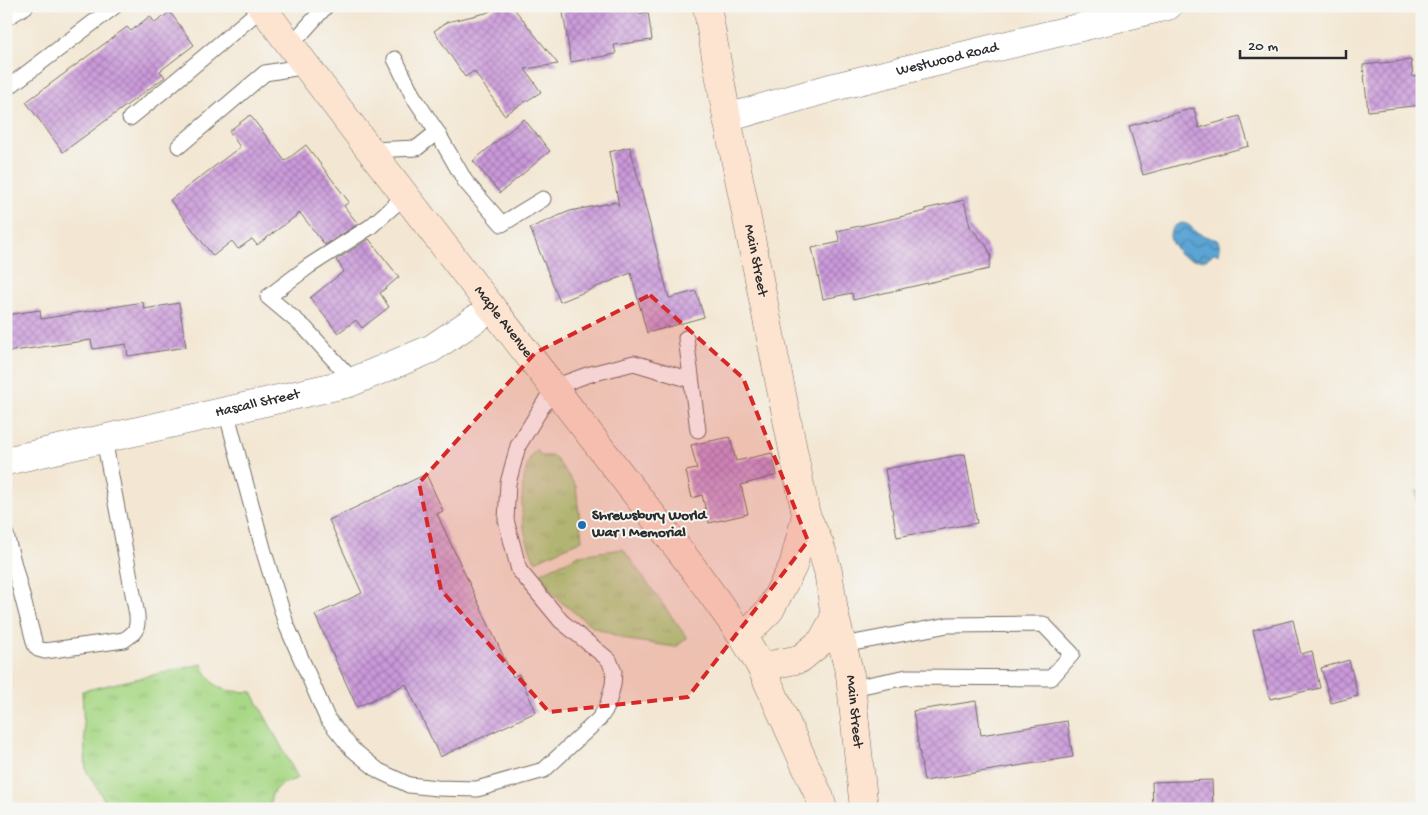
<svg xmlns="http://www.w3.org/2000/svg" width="1428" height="815" viewBox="0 0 1428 815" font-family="'Gochi Hand',sans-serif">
	<defs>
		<pattern id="grass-tufts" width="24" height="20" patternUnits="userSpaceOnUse" patternTransform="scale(1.25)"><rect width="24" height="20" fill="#a8d886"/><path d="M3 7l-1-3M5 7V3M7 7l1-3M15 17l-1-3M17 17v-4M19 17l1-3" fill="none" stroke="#91ba74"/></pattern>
		<pattern id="cemetery-stones" width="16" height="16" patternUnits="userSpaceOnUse" patternTransform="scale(1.25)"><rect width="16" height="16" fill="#a8d886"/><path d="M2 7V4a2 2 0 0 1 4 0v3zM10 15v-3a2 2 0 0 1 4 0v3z" fill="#91ba74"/></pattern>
		<pattern id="water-waves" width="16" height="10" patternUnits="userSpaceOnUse" patternTransform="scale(1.25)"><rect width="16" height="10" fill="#5ba4d3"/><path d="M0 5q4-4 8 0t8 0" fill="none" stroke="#4b86ab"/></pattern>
		<pattern id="building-cross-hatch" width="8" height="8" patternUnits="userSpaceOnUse" patternTransform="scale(1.25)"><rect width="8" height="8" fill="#ca99da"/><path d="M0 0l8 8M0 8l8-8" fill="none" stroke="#a47db1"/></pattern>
	</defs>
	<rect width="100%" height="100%" fill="#f6f6f2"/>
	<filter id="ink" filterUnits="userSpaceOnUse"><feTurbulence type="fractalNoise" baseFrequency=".02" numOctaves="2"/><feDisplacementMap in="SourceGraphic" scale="10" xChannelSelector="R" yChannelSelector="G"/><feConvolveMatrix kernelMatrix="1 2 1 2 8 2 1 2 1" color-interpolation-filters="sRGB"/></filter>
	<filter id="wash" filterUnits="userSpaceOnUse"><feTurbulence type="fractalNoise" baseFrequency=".0096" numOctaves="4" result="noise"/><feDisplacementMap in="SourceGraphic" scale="20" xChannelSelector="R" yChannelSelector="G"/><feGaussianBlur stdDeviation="1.12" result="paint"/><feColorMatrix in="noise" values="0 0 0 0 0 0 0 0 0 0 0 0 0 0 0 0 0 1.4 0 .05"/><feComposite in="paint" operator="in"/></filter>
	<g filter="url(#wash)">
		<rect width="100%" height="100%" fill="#f3e7d3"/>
		<g fill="url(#grass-tufts)" stroke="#6a8258">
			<path d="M 537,449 L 540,456 L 551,456 L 556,459 L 576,486 L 582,540 L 535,561 C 530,551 526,539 524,528 C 520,508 521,463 537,449 Z"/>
			<polygon points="623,549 687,638 676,647 628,640 593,627 561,602 547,587 541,573 579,555"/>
			<path d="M 202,664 C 213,692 225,691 252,692 L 298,778 C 281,785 268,787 271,809 L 110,809 L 86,770 L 82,691 Z"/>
		</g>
		<polygon fill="url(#cemetery-stones)" stroke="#6a8258" points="1422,490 1422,529 1416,491"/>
		<path fill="url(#water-waves)" stroke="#43687f" d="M 1182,223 C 1190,224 1191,228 1197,232 C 1200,235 1214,239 1218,240 L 1220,247 L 1219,254 L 1214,253 C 1213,254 1208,258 1207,259 C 1200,262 1186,258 1179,254 C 1178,249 1174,247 1172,243 C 1167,233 1172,225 1182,223 Z"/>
		<g id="blocks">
			<g fill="url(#building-cross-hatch)">
				<polygon points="499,6 512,6 558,64 525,69 541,92 504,115 474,71 465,77 434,31 447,22 486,13"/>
				<polygon points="562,6 637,6 638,14 648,12 652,40 614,45 616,54 571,62"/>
				<polygon points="170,12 194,45 160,71 165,77 63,152 26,102 127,27 131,31 150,16 155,23"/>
				<polygon points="1411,60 1413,77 1422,76 1422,105 1368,111 1363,65"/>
				<polygon points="1194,108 1199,128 1240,116 1249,146 1143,175 1129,126"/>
				<polygon points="250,115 285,161 306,145 349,202 344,206 358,224 325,245 300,213 257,245 252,239 238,249 232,241 213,256 170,200 240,147 229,131"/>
				<polygon points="524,119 550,151 500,193 473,161"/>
				<polygon points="630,147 669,298 696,291 704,317 647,333 631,273 560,302 530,228 570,211 616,202 619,206 609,152"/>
				<polygon points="964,200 970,227 986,245 991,255 989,269 853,300 852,293 823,299 812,248 840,242 837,231 926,211 925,209"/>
				<polygon points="369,239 399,277 380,293 389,307 362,328 356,320 338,333 310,298 344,271 336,260"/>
				<polygon points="143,302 144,309 179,303 186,347 128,356 126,344 93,349 91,340 6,352 6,315 40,310 41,319"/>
				<polygon points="730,437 736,461 772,453 777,475 741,485 748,514 709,523 702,495 692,498 686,471 697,469 691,445"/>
				<polygon points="965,454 977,523 897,537 885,469"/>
				<polygon points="426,474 443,511 437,514 513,677 519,674 536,712 440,757 406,684 357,707 315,615 362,593 329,520"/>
				<polygon points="1293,620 1301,654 1312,651 1320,688 1270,699 1253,630"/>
				<polygon points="1349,660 1358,696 1331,703 1321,668"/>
				<polygon points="976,701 981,735 1067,721 1073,757 924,781 913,711"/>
				<polygon points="1212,780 1213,809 1153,809 1152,782"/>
			</g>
		</g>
	</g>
	<g filter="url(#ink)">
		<use href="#blocks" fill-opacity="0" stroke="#716d66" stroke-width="1"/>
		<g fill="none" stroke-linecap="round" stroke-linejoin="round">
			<g stroke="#716d66" stroke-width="17">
				<g id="lane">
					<polyline points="6,18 26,6"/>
					<polyline points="291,45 326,6"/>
					<polyline points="395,59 413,96 437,132 465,181 502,224 543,199"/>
					<polyline points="6,89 115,6"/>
					<polyline points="130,118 173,83 262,8"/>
					<polyline points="179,146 265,73 307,66"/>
					<polyline points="370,150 417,148 437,132"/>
					<polyline points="686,338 698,430"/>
					<polyline points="353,381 305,328 268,297 309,266 370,227 405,196"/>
					<polyline points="226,411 264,552 286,624 327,718 352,749 379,771 409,785 437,788 477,789 544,770 599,719 607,707 613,685 614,672 609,660 561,621 519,570 506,520 508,483 518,446 554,387 587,375 634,363 691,380"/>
					<path d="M 6,535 L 35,645 L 38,649 L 45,651 L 124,640 C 136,632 138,629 137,615 L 104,439"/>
					<polyline points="843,645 948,625 1043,624 1072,654 1051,678 907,677 852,688"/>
				</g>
			</g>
			<g stroke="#716d66" stroke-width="29">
				<g id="street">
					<path id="s1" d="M 727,118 L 834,87 L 1168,6"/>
					<path id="s2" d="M 6,461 L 349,383 L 431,349 L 492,308"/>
				</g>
			</g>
			<g stroke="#716d66" stroke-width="29">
				<g id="secondary">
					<path id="s3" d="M 261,6 L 363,141 L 690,564 L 743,637 L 761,667 L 820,798 L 823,809"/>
					<path id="s4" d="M 707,6 L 727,118 L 806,515 L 820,545 L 828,571 L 835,617 L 850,675 L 864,809"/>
					<polyline points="743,637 770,610 793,566 806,515"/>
					<polyline points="761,667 800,659 822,641 835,617"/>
				</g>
			</g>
			<use href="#lane" stroke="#fff" stroke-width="15"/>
			<use href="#street" stroke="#fff" stroke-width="28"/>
			<use href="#secondary" stroke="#fde4d0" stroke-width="28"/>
		</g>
	</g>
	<path fill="#d62828" fill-opacity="0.2" stroke="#d62828" stroke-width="4" stroke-dasharray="10 6" stroke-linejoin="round" d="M 650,295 L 743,378 L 808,541 L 688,697 L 549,712 L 441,590 L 419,483 L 535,353 Z"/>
	<circle fill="#1f6fb2" stroke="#f6f6f2" stroke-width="2" cx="582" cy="525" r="5"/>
	<g text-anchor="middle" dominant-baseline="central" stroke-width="4" stroke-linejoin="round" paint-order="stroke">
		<g font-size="15" fill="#2b2b2b" stroke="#f6f6f2">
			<text stroke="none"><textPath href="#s1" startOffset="228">Westwood Road</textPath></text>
			<text stroke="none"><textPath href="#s4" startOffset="259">Main Street</textPath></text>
			<text stroke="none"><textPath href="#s3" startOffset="398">Maple Avenue</textPath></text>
			<text stroke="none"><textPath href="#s2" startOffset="258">Hascall Street</textPath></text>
			<text stroke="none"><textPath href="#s4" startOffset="722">Main Street</textPath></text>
		</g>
		<g font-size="15" font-weight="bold" fill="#2b2b2b" stroke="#f6f6f2" text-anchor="start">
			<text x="592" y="516">Shrewsbury World<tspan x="592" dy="17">War I Memorial</tspan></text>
		</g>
	</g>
	<rect width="1428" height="815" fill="none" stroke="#f6f6f2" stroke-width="25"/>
	<path d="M1240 50v8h106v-8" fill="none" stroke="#2b2b2b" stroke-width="2.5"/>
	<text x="1248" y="50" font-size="15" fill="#2b2b2b" stroke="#f6f6f2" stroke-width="4" paint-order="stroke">20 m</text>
</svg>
